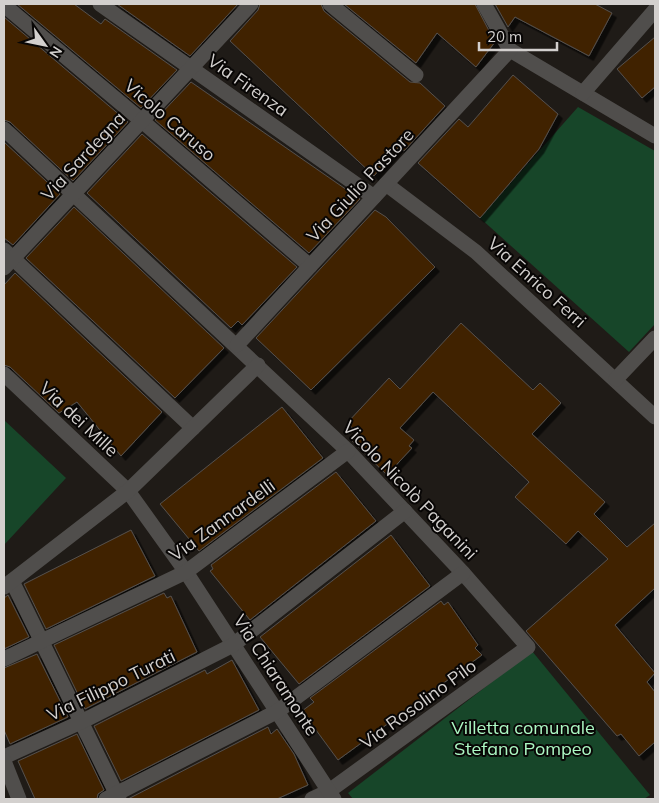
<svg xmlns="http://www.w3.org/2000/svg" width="659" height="803" viewBox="0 0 659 803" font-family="Mulish,sans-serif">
	<defs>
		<filter id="shadow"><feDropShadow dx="4.5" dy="4.5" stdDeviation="0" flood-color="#0009"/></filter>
	</defs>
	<rect width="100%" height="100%" fill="#1f1b17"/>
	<g fill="#174629">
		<polygon points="578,107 655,151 655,324 629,352 480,218"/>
		<polygon points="4,420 66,478 4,545"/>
		<polygon points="532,651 650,795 644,799 353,799 348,793"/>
	</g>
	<g fill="#402405" stroke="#55504c" filter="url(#shadow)">
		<polygon points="17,4 74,4 101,24 105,19 177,70 141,108"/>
		<polygon points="117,4 238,4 190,56"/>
		<polygon points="260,4 321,4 324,11 410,82 420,83 445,106 404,151 399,147 374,176 230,41 258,10"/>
		<polygon points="344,4 475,4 495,42 476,67 437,33 416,63"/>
		<polygon points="495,4 595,4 612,13 589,56 515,17 508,27"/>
		<polygon points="4,17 128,122 73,181 10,122 4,120"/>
		<polygon points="655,37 655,87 642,98 617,69"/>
		<polygon points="513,75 558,114 539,149 480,218 418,163 459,119 468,127"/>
		<polygon points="191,82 360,199 309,253 155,120"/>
		<polygon points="142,134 297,267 242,325 238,321 231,328 87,193"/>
		<polygon points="4,142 60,194 13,245 4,238"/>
		<polygon points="74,207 224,348 175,398 26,258"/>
		<polygon points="375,210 386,217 435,267 311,390 256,338"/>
		<polygon points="15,273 162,412 121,456 77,402 59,413 10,367 4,365 4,285"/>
		<polygon points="461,323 533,390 540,383 561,403 532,434 605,502 594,514 627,547 655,523 655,588 615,625 655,673 647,682 655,692 655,742 639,756 621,734 617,736 526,631 608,559 578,531 566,544 515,497 529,482 433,392 400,428 414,440 409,446 412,448 387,475 352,441 359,434 347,423 389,378 400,389"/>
		<polygon points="282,407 323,458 199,551 160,504"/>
		<polygon points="336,472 376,521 250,620 210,571 213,569 211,565"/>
		<polygon points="131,530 155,576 46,629 24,584"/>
		<polygon points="391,535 430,586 299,684 260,637"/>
		<polygon points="164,593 167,598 171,596 197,652 85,709 54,645"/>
		<polygon points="8,595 29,637 4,649 4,598"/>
		<polygon points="441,601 444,605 448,602 478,645 475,648 482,655 338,760 302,711 314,702 310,698"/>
		<polygon points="37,654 68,717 10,744 4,730 4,668"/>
		<polygon points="232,660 259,710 121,781 94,726 205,670 207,674"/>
		<polygon points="268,727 271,734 277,729 294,754 308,785 277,799 128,799"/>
		<polygon points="77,734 104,790 98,794 97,799 35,799 18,761"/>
	</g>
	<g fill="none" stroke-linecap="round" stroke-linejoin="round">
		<g stroke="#504e4c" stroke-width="15">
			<polyline points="100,4 374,197"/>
			<polyline points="330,4 416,75"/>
			<polyline points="484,4 510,50 655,136"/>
			<polyline points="4,5 142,121 310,266"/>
			<polyline points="583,93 655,10"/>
			<polyline points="4,129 348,451 463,573 528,647 329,791 312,799"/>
			<polyline points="386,184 476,252 655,417"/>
			<polyline points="4,250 193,428"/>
			<polyline points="4,268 251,4"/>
			<polyline points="237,345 510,50"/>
			<polyline points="4,374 128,491 186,572 334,799"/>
			<polyline points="616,379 655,338"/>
			<polyline points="12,581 119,799"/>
			<polyline points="4,587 128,491 258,365"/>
			<polyline points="4,659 186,572 348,451"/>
			<polyline points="4,757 81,722 233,645 405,511"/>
			<polyline points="4,761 19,799"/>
			<polyline points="106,799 278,711 463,573"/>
		</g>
	</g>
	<g text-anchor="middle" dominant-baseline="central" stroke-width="4" stroke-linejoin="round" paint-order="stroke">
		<g font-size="18" fill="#d3d0ce" stroke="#080605">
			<text transform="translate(248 85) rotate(35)">Via Firenza</text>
			<text transform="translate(170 120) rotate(41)">Vicolo Caruso</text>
			<text transform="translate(83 156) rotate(-47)">Via Sardegna</text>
			<text transform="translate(360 185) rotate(-47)">Via Giulio Pastore</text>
			<text transform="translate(537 282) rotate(42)">Via Enrico Ferri</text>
			<text transform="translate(79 419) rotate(43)">Via dei Mille</text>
			<text transform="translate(410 490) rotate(46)">Vicolo Nicolò Paganini</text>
			<text transform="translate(222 520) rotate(-36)">Via Zannardelli</text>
			<text transform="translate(276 675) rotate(57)">Via Chiaramonte</text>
			<text transform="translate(111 685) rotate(-26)">Via Filippo Turati</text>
			<text transform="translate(418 704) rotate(-36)">Via Rosolino Pilo</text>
		</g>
		<g font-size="18" fill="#acf8c3" stroke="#080605">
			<text x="523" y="727">Villetta comunale<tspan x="523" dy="21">Stefano Pompeo</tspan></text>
		</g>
	</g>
	<rect width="659" height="803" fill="none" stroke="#d3d0ce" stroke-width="10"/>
	<g transform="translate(45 45) rotate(123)" stroke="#080605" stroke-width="4" paint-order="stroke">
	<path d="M0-4L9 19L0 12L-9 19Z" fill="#d3d0ce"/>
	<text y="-8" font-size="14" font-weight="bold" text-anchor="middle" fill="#d3d0ce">N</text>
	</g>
	<path d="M479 42v8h78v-8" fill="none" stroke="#d3d0ce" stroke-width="2.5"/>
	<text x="487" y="42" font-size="15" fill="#d3d0ce" stroke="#080605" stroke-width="4" paint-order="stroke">20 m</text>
</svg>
